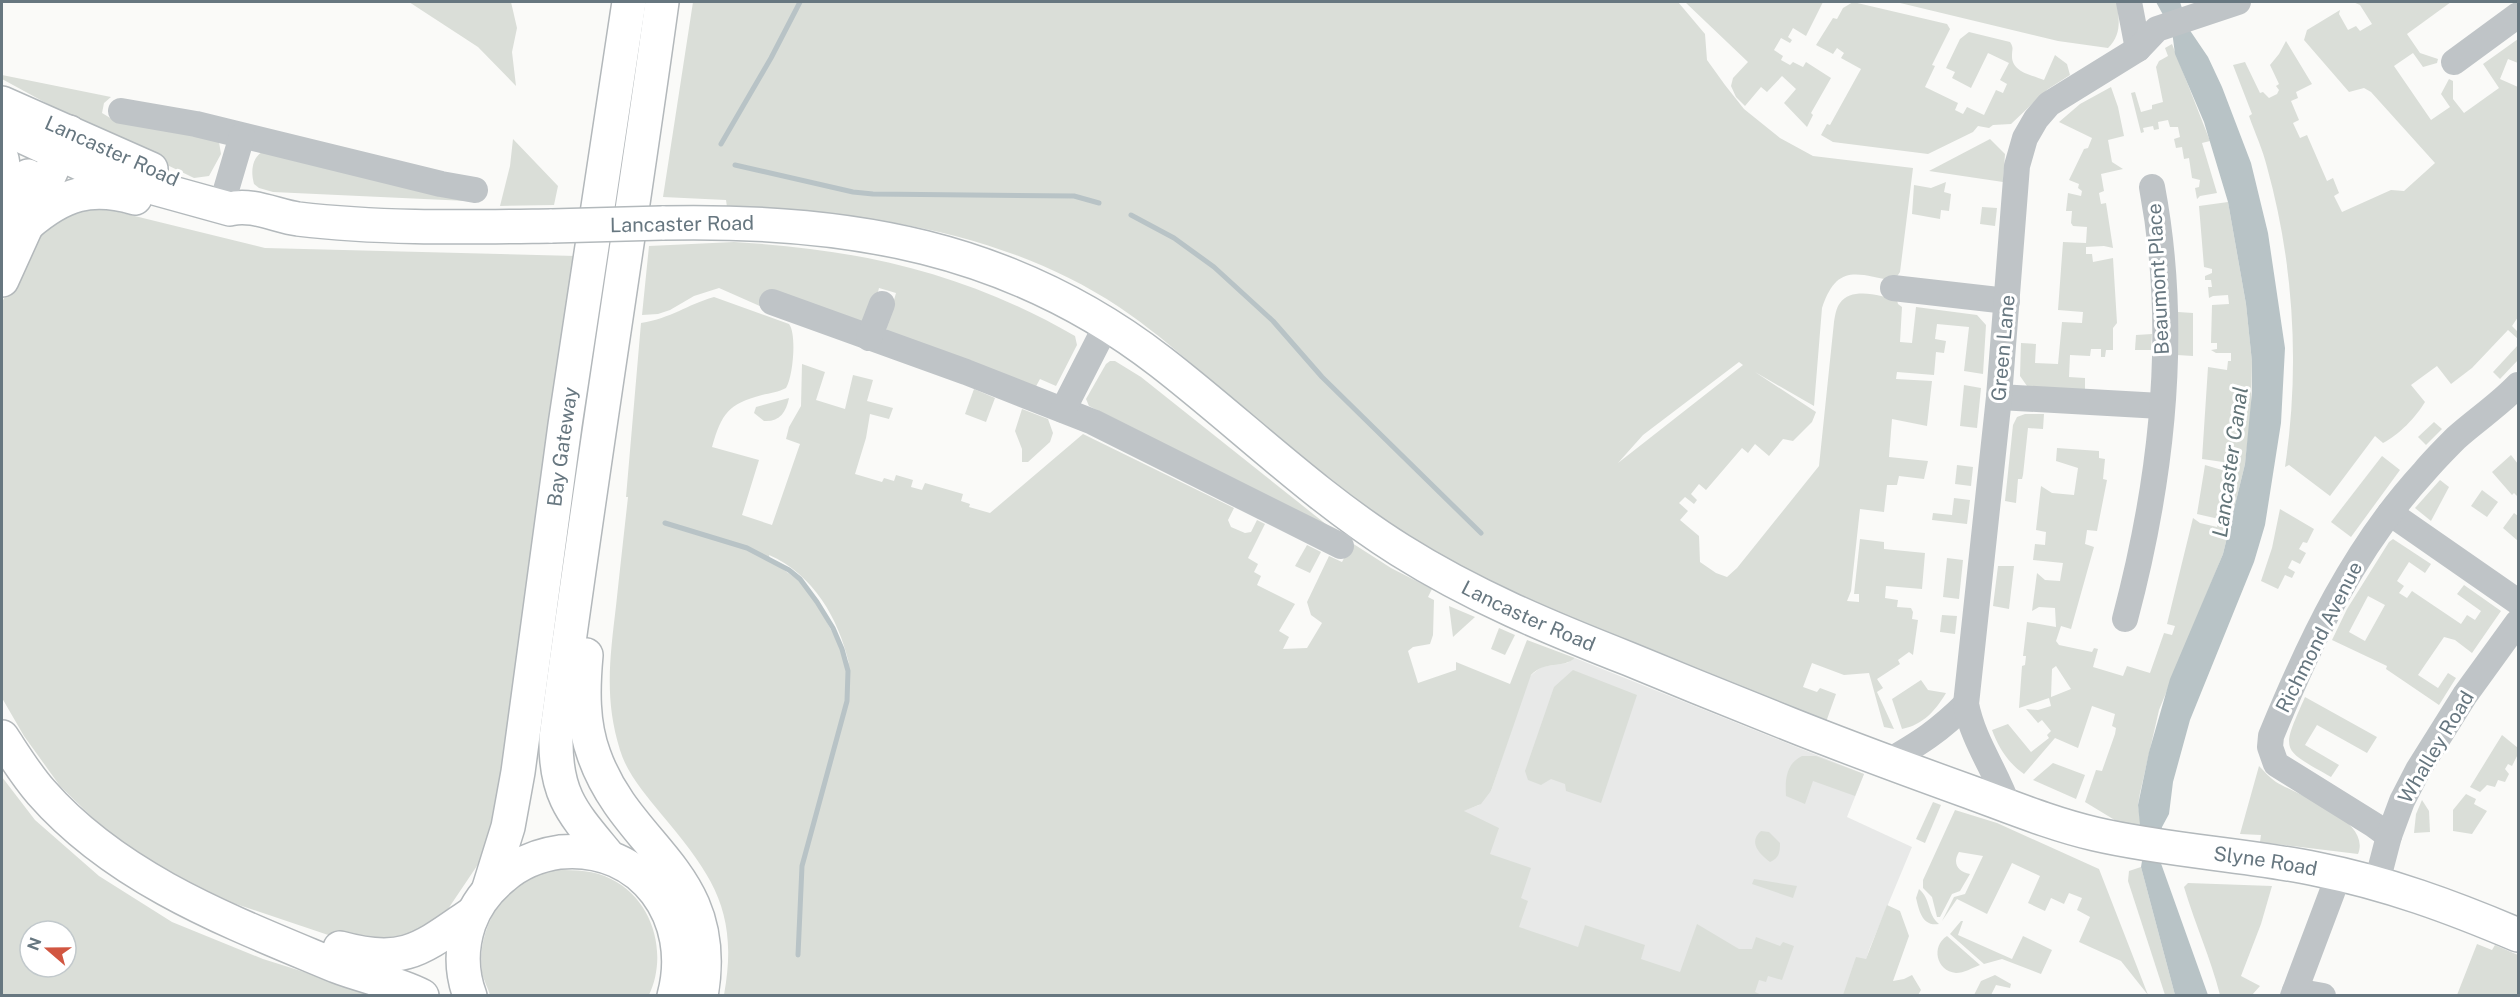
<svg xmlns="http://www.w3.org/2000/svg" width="2520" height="997" viewBox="0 0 2520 997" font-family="'Public Sans',sans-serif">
	<rect width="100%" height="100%" fill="#fafaf8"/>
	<polygon fill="#e8e9e8" points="1575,658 1864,774 1847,817 1912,847 1869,950 1855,995 1397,996 1463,811 1479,805 1491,791 1529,677 1541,667 1567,663"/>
	<g fill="#daded8" fill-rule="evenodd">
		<polygon points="409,2 511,2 517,28 512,52 516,86 478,47"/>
		<path d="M 693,2 L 1678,2 L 1705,34 L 1707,60 L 1725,85 L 1744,109 L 1780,138 L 1813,156 L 1913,168 L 1900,272 L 1894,281 C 1857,274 1837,263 1822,308 L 1814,406 L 1755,372 L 1816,412 L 1812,422 L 1793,441 L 1783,439 L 1769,456 L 1755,444 L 1748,453 L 1742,448 L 1706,490 L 1699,484 L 1691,494 L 1697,500 L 1694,504 L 1685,497 L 1679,503 L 1688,511 L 1680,520 L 1699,536 L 1700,562 L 1716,573 L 1727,577 L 1737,568 L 1819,466 L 1834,322 C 1835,316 1836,308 1840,303 C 1852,286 1882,296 1897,300 L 1898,304 L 1902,307 L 1900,342 L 1912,343 L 1916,307 L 1977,315 L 1986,325 L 1983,374 L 1964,371 L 1969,327 L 1937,324 L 1935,339 L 1946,341 L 1944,353 L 1936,352 L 1934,375 L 1897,372 L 1896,379 L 1932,381 L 1927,426 L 1892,419 L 1889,457 L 1928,461 L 1924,479 L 1899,476 L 1897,485 L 1887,485 L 1884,512 L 1860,509 L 1851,591 L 1847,601 L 1859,602 L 1859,594 L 1854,594 L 1860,539 L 1884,542 L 1884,549 L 1925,553 L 1922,589 L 1886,586 L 1885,598 L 1898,600 L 1897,607 L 1911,608 L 1913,612 L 1912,619 L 1918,620 L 1913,655 L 1909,652 L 1898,660 L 1900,664 L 1877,679 L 1883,688 L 1877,692 L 1894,729 L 1884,727 L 1869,673 L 1844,675 L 1812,663 L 1803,687 L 1817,692 L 1820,688 L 1836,694 L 1826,722 C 1761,695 1695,669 1630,643 C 1559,614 1488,585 1422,545 C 1371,514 1322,477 1277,439 C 1224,395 1177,346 1119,307 C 1004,231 863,211 727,207 L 726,200 L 663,197 ZM 1739,362 L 1743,365 L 1618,463 L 1643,435 Z"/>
		<polygon points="1685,2 1823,2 1806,36 1793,28 1788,37 1792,40 1790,43 1781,38 1774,50 1783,56 1781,60 1790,65 1793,62 1803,67 1806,62 1831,78 1811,113 1813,115 1807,127 1784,103 1796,89 1782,76 1767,92 1761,87 1745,106 1736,97 1731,86 1733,78 1748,62"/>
		<path d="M 1853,2 L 1947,24 L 1950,29 L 1932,65 L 1935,66 L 1925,87 L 1958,103 L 1955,110 L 1963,114 L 1967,107 L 1984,115 L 1996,90 L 2003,93 L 2007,84 L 2000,80 L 2009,63 L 1988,53 L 1971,88 L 1952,78 L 1955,72 L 1946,68 L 1960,39 L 1969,32 L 2010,42 C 2014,48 2012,49 2012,55 C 2011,72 2032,75 2044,80 L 2055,55 L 2067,64 L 2070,75 L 2048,89 L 2011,124 L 1993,125 L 1989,128 L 1978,126 L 1973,132 L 1928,154 L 1833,142 L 1821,135 L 1827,124 L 1830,125 L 1861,69 L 1841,58 L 1844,53 L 1837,48 L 1833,54 L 1816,45 L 1833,18 L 1837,19 L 1843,8 Z"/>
		<path d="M 1896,2 L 2117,2 C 2119,20 2122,34 2108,48 L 2058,41 Z"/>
		<path d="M 2353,2 L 2451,2 L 2407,34 L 2420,53 L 2438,59 L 2437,63 L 2423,67 L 2413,53 L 2394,66 L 2431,120 L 2450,107 L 2441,94 L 2449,79 L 2453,81 L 2453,99 L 2464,113 L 2499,88 L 2483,64 L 2518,39 L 2518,63 L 2508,59 L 2500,79 L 2518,87 L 2518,317 L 2512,326 L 2518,332 L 2518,339 L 2508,330 L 2472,368 L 2451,384 L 2437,366 L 2411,385 L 2425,402 C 2416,417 2399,435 2383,443 L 2375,436 L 2330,496 L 2289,465 L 2285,467 C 2300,368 2294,264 2267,167 C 2263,150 2255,133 2249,116 L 2252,114 L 2233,65 L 2245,62 L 2260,93 L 2263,92 L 2269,98 L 2277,94 L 2279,90 L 2276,86 L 2279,84 L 2270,65 L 2279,54 L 2286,41 L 2312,84 L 2296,92 L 2298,98 L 2291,101 L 2299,120 L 2293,123 L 2300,138 L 2307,135 L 2327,181 L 2333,178 L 2339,193 L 2334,196 L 2342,212 L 2391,190 L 2404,191 L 2435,163 L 2371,92 L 2364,88 L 2349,92 L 2304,40 L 2307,30 L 2340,10 L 2339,14 L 2348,30 L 2356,26 L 2360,31 L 2372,24 L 2360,5 Z"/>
		<polygon points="2172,44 2210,141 2202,143 2217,193 2200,196 2197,199 2195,188 2199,187 2200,180 2192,178 2189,158 2184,159 2182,147 2176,148 2174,139 2180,137 2178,127 2170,127 2168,120 2158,122 2159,129 2154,130 2153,126 2143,128 2144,132 2141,133 2131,93 2135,92 2141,112 2152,109 2152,105 2163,102 2156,67 2159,61 2168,56 2165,48"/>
		<polygon points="2,75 111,97 104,103 102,113 117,122 209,137 219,142 221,154 209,176 194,178 101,133 2,79"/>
		<polygon points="2111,87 2118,107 2124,136 2108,140 2112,162 2123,169 2101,174 2104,191 2099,193 2101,204 2106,203 2113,248 2104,246 2086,247 2086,254 2092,254 2093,262 2113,258 2117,323 2113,328 2113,350 2106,350 2105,357 2101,357 2101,349 2091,349 2090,356 2070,355 2069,377 2085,378 2085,391 2027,386 2020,376 2021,343 2036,344 2035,363 2058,364 2062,322 2082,323 2083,312 2058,310 2063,242 2086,243 2087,227 2073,226 2071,223 2072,211 2066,211 2068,193 2081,196 2082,191 2078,188 2079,184 2069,180 2084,149 2088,148 2092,138 2059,122 2080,104"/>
		<polygon points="513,139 558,186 554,205 500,206 510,166"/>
		<polygon points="1990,139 2005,154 2003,182 1929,171"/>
		<path d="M 262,152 L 467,201 L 273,192 L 259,188 L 254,184 C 251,173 251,159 262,152 Z"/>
		<polygon points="1946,182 1944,192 1951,194 1949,211 1941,210 1940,219 1912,214 1914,185 1931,188"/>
		<path d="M 2228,202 L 2246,304 L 2252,362 L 2251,413 L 2245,464 L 2223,554 L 2159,710 L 2140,793 L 2138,805 L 2141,825 L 2118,822 L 2085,802 L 2096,770 L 2102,771 L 2115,734 L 2116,728 L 2112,726 L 2115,714 L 2092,706 L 2078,748 L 2055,738 L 2024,774 C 2009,764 1998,747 1992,730 L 2008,724 L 2031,752 L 2049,738 L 2047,735 L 2051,731 L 2042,720 L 2038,723 L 2026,709 L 2038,710 L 2051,706 L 2049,698 L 2019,708 L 2022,666 L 2025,665 L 2026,656 L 2023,656 L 2027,622 L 2056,627 L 2055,608 L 2039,607 L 2032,611 L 2037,573 L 2045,580 L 2060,581 L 2063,563 L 2033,560 L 2035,544 L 2045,545 L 2046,532 L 2036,530 L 2041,486 L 2052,493 L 2074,495 L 2078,468 L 2056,461 L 2057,448 L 2099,451 L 2099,458 L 2105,459 L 2103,479 L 2107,480 L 2097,531 L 2087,530 L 2085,544 L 2094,547 L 2071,629 L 2061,626 L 2056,641 L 2059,645 L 2092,652 L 2094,648 L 2098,649 L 2093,667 L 2123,676 L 2127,666 L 2150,673 L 2164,633 L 2172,635 L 2175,626 L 2167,624 L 2193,518 L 2200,523 L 2217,527 L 2219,519 L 2197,514 L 2205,465 L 2222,470 L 2223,462 L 2202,459 L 2208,367 L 2227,370 L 2228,361 L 2231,361 L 2231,353 L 2216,353 L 2211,350 L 2217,349 L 2217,343 L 2211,343 L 2212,305 L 2229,304 L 2228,295 L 2213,296 L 2209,298 L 2208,287 L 2212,287 L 2211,280 L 2205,280 L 2205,276 L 2212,273 L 2212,269 L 2204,267 L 2199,206 ZM 2056,666 L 2071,689 L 2051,697 L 2052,669 Z"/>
		<polygon points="78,207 98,207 265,248 576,256 499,813 487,851 448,909 428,928 403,939 349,942 215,897 172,876 137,854 99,824 60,786 24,736 2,698 2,302 47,223"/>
		<polygon points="1982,207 1997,208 1995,226 1980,224"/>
		<path d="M 734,242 C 859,249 966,273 1075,336 L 1077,345 L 1056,386 L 1040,379 L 1034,390 L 887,331 L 886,328 L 896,293 L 879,288 L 875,304 L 865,322 L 762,307 L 719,288 L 694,296 L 670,310 L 658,314 L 642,315 L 649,246 Z"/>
		<path d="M 714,297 L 789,324 C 797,334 793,377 786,388 C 779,392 770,393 762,395 C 728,404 722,413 712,447 L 759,460 L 742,515 L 772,525 L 800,444 L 786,439 L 789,427 L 801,406 L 802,364 L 825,372 L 816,400 L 845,409 L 853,375 L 873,380 L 867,401 L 893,408 L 889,419 L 870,414 L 866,438 L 855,474 L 882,482 L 884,478 L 894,481 L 896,475 L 913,480 L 911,487 L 922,490 L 925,483 L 963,494 L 961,501 L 970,504 L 969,507 L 990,513 L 1083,434 L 1234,508 L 1228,520 L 1231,527 L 1245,533 L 1251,532 L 1257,520 L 1265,524 L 1248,558 L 1258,564 L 1254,572 L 1261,576 L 1257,585 L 1295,604 L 1279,631 L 1289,637 L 1283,649 L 1307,648 L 1322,623 L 1311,615 L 1307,602 L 1329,556 L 1342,562 L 1352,543 L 1391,568 L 1432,589 L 1428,597 L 1434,600 L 1433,635 L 1430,644 L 1413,647 L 1408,651 L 1418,683 L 1456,670 L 1456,662 L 1510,684 L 1527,640 L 1575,658 C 1563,669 1545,660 1531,675 L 1491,791 L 1481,804 L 1464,811 L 1499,828 L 1490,854 L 1531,868 L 1521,898 L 1528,901 L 1519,927 L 1578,947 L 1585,925 L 1645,945 L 1641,959 L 1680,972 L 1697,924 L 1739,949 L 1752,949 L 1756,937 L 1780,946 L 1783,942 L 1794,946 L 1782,980 L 1768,976 L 1766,982 L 1759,980 L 1755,992 L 1764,996 L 724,995 C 739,912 713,876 662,815 C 646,795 627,774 620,750 C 604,699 610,657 616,606 C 620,569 624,533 628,497 L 626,497 L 641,323 C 672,318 686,305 714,297 ZM 769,555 C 813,574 839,619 849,664 L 820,609 L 801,582 L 770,560 Z"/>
		<polygon points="2178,312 2193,313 2193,356 2177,355"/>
		<polygon points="2152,334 2151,350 2135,350 2136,335"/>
		<polygon points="2518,345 2518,360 2500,379 2493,372"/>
		<polygon points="1110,361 1115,361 1141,377 1332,529 1089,406 1086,399 1106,364"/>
		<polygon points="1964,385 1981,388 1977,428 1960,426"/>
		<polygon points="974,389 995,398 986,422 965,414"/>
		<path d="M 789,398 C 786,413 779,422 764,421 L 754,413 L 756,407 Z"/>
		<polygon points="1022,409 1048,419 1053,433 1050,442 1028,462 1022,462 1022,449 1015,431"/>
		<polygon points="2025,414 2044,414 2043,429 2028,428 2023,475 2022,479 2018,479 2016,503 2005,501 2013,425 2017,417"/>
		<polygon points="2434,422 2442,429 2426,445 2418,437"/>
		<polygon points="2511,455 2518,464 2518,497 2514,493 2512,495 2492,472"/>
		<polygon points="2382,456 2400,470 2351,537 2331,522"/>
		<polygon points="1957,465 1973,467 1971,486 1955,484"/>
		<polygon points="2440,480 2449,487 2431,521 2415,508"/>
		<polygon points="2482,490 2498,502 2487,517 2471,506"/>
		<polygon points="1954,498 1970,500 1967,524 1932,520 1933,513 1952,515"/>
		<polygon points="2280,509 2314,529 2307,543 2303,542 2299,549 2306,553 2300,564 2292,560 2288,568 2295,572 2292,578 2285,575 2278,589 2261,581 2272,548"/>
		<polygon points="2514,513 2518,516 2518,541 2503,528"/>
		<path d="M 2393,539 L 2431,564 L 2425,573 L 2409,562 L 2397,581 L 2404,586 L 2399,593 L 2407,598 L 2412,591 L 2461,624 L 2467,615 L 2475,620 L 2481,611 L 2457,594 L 2464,585 L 2501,611 L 2472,653 L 2455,640 L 2444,637 L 2418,675 L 2438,688 L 2448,673 L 2456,678 L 2439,705 L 2386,669 L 2387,666 L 2332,640 L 2347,609 L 2389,542 ZM 2368,596 L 2385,605 L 2365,641 L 2349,632 Z"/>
		<polygon points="1307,545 1321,552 1310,573 1295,566"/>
		<polygon points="1947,558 1963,560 1959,599 1943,597"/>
		<polygon points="1998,566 2014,566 2009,609 1993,606"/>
		<polygon points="1449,606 1475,617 1453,637"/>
		<polygon points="1942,615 1957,616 1955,634 1940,632"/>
		<polygon points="1499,628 1515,635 1505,655 1491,649"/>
		<polygon points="1573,670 1637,695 1601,803 1566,791 1565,784 1551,779 1541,785 1528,780 1525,771 1554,687"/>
		<path d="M 1921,680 L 1928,690 L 1946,693 C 1936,710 1923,725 1902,729 L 1892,699 Z"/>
		<path d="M 2305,697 L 2377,737 L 2367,753 L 2317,725 L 2305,745 L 2339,765 L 2331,777 C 2280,748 2281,752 2305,697 Z"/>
		<polygon points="2502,735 2518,748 2518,754 2512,766 2508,764 2505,769 2509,774 2505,782 2498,780 2495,787 2487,785 2480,792 2470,787"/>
		<path d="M 1802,756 L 1816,756 L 1864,774 L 1855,796 L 1813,781 L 1805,804 L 1786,796 C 1785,779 1786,764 1802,756 Z"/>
		<polygon points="2053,763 2085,775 2076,799 2033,780"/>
		<path d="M 2259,766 C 2264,771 2270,778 2276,782 C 2299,796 2372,820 2358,854 L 2260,842 L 2261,835 L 2240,834 Z"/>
		<path d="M 2,777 L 35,820 L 99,876 L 172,922 L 263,959 L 377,995 L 2,995 ZM 30,931 L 66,931 L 66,967 L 30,967 Z"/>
		<polygon points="2466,794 2476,799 2474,804 2487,811 2472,834 2453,831 2453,810"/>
		<polygon points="2422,800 2429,811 2430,832 2414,833 2416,814"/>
		<polygon points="1933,802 1941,805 1925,843 1916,839"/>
		<path d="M 1955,810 L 1997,823 L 2099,869 L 2148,995 L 2121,961 L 2079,942 L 2090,917 L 2077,910 L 2082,898 L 2069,893 L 2064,904 L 2051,898 L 2045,911 L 2028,903 L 2040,876 L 2012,863 L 1987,914 L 1957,899 L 1942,921 L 1954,897 L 1965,894 L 1983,856 L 1959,852 C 1952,863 1958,872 1970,874 L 1960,891 L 1952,894 L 1940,917 L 1937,917 L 1932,897 L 1923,888 L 1923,880 Z"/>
		<path d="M 1761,831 L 1769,832 L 1780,843 C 1780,853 1779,858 1770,862 C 1759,854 1748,842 1761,831 Z"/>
		<polygon points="2141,867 2175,995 2165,995 2128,881 2129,871"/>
		<path d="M 557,870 C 576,870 594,870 611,879 C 654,900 668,955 649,995 L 490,995 C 488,988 484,981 482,973 C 477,936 496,895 530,878 C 538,874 548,872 557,870 Z"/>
		<polygon points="1754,879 1797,886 1793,898 1752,884"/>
		<path d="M 2188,883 L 2272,886 L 2261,924 L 2241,976 L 2260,986 L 2252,995 L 2220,995 C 2211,959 2195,924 2184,887 Z"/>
		<path d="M 1919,889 C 1931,899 1927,914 1939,924 C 1922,927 1919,910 1916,898 Z"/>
		<polygon points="1887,905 1900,911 1909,936 1893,981 1904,979 1912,975 1921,990 1918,995 1843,995 1856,957 1866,959"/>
		<polygon points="1961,921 1963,921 1958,935 2012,959 2023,936 2052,950 2041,974 2002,959 1984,964 1950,934"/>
		<path d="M 1947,936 L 1980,965 C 1972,968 1964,973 1956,973 C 1936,971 1931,946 1947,936 Z"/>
		<polygon points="2477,944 2492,950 2495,945 2518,955 2518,995 2457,995"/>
		<polygon points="1995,975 2011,984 2010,988 1996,985 1991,995 1974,995 1981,981"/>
	</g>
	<polygon fill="#b8c3c6" points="2156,2 2180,2 2189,29 2208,57 2222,87 2251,163 2268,233 2285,348 2281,423 2265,525 2254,562 2190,720 2173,782 2169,814 2162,827 2158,855 2208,995 2175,995 2141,867 2143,855 2138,805 2149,752 2170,679 2223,554 2245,464 2252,392 2252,362 2246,304 2228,202 2204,122 2175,54 2172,31"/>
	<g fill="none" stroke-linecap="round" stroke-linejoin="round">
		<g stroke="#b8c3c6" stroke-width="5">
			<polyline points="721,144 771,58 800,2"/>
			<polyline points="735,165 853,192 873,194 1074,196 1099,203"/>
			<polyline points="1131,215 1174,238 1214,267 1273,321 1322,377 1481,533"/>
			<polyline points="665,523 747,548 789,570 800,579 817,602 833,628 842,649 848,671 847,701 802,866 798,955"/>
		</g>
		<g stroke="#b3b9bc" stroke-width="36">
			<g id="major">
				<polyline points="2,103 151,169"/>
				<path d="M 2,127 L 86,166 L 136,183 L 230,209 C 251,203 277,216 298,219 C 382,229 467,227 552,226"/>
				<polyline points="2,159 4,171 2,197"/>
				<path id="s1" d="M 662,223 C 847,219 1011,246 1161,362 C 1241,424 1314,496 1400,550 C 1473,596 1550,628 1629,659 C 1682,681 1736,703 1789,724 C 1849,748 1909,770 1970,792 C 2011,807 2052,824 2095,834 C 2168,851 2243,854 2316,869 C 2387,883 2452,907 2518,935"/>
				<path d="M 28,224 C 63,194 91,185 135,198"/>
			</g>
		</g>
		<g stroke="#b3b8bb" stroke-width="36">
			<g id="highway">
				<polyline points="2,224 28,176"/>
				<polyline points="2,280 69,132"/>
				<path d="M 586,655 C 583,688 582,723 594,755 C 628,851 723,872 701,996"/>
				<path d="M 2,737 C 14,755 26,775 41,792 C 118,880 231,922 336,966 C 364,977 395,982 422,996"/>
				<path d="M 609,857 C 574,814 555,797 556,738 C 588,492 628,247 662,2"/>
				<path id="s2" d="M 489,888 L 508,827 L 518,772 L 565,425 L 629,2"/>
				<path d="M 340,948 C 405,966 422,948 473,913"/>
				<path d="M 470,996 C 461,972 461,948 469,924 C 476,904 487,890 503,877 C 519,863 539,855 560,852 C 643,844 695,919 674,996"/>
			</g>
		</g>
		<g stroke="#bfc4c7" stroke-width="26">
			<polyline points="2129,2 2138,49"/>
			<polyline points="2454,62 2518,15"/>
			<polyline points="121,111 196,124 441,184 475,190"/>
			<polyline points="221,207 242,136"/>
			<polyline points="1893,288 2007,301"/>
			<polyline points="772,302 966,372 1093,422 1341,546"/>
			<polyline points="869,338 882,304"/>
			<polyline points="1999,397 2161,406"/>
			<polyline points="1063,410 1107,324"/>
			<polyline points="2390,513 2518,602"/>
			<path d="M 2125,619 C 2162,480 2179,330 2152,187"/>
			<path d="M 1887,762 C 1920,743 1939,731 1966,704"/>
			<path d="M 2008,806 C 1996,771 1973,741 1966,704 L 1999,397 L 2017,166 L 2025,138 L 2036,119 L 2049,104 L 2138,49 L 2157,29 L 2238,2"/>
			<path d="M 2389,836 L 2374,825 L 2276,764 L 2270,747 L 2271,736 C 2310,641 2354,548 2424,472 C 2434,460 2445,449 2456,438 C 2476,420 2499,405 2518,385"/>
			<polyline points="2377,882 2389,836 2402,801 2418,770 2465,695 2518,622"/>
			<polyline points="2295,991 2323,996"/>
			<polyline points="2293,996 2339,874"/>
		</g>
		<use href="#major" stroke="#fff" stroke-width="33"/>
		<use href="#highway" stroke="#fff" stroke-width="33"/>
		<g stroke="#b3b9bc" stroke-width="36" stroke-linecap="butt">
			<polyline id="major-bridge" points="552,226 662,223"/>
		</g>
		<use href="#major-bridge" stroke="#fff" stroke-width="33"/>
	</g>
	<g text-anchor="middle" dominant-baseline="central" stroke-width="6" stroke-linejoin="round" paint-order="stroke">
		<g font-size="20" fill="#677780" stroke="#fff">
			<text transform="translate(112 151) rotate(24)">Lancaster Road</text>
			<text transform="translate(682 224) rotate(-1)">Lancaster Road</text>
			<text transform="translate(2158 279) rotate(-93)">Beaumont Place</text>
			<text transform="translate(2003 348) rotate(-85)">Green Lane</text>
			<text stroke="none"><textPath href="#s2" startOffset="448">Bay Gateway</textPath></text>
			<text stroke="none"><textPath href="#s1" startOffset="978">Lancaster Road</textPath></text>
			<text transform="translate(2319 637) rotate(-63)">Richmond Avenue</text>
			<text transform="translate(2436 747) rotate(-59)">Whalley Road</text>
			<text stroke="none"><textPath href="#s1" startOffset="1758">Slyne Road</textPath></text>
		</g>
		<g font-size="21" font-style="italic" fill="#637579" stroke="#fff">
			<text transform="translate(2230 462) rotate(-82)">Lancaster Canal</text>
		</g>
	</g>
	<rect width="2520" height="997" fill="none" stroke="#677780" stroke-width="6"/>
	<g transform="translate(48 949) rotate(290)"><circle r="28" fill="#ffffff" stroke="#c2c9cc" stroke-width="1.5"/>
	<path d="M0-4.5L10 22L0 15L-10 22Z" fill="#d15641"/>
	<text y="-9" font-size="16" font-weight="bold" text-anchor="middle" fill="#677780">N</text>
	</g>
</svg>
